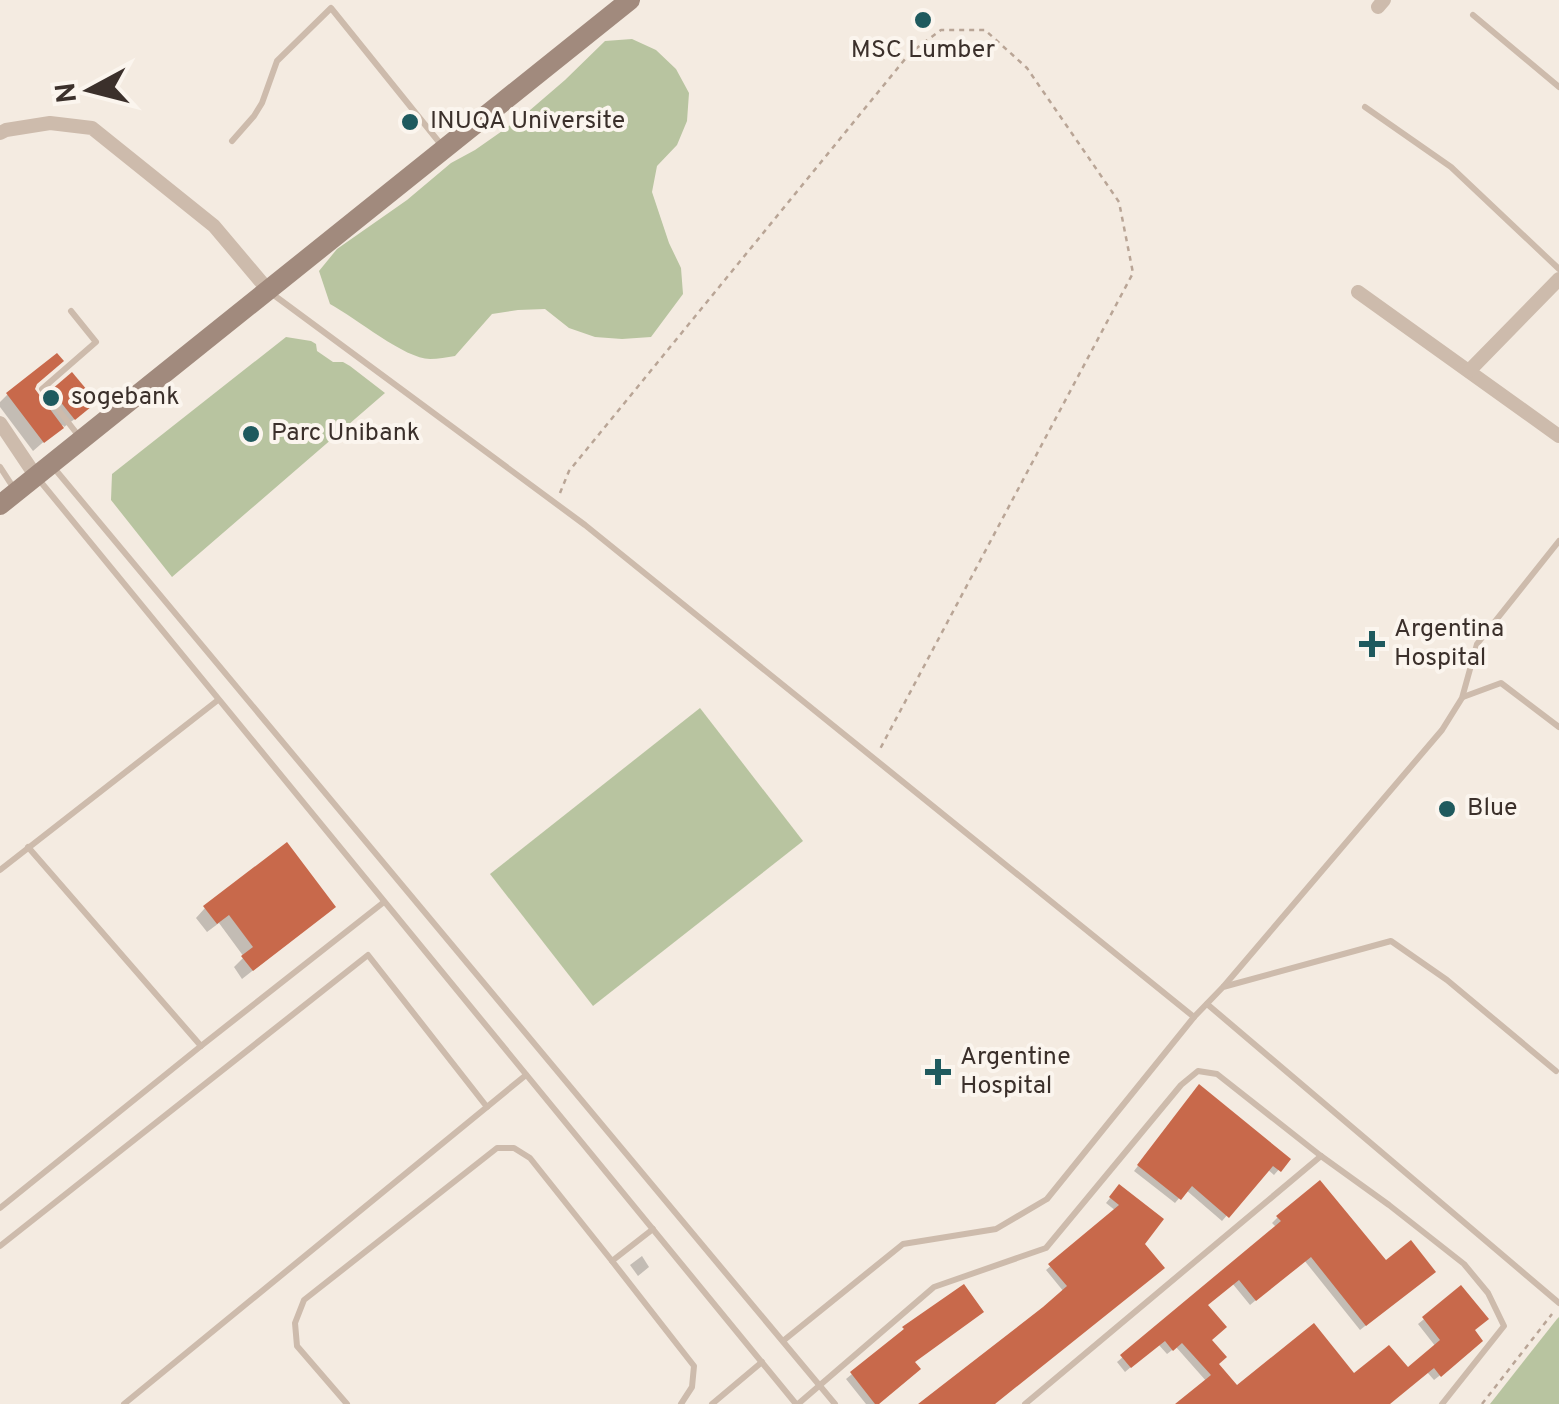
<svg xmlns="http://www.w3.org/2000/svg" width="1559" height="1404" viewBox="0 0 1559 1404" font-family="Overpass,sans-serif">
	<rect width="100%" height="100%" fill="#f4ebe1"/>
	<g fill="#b8c4a0">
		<path d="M 632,39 L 656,50 L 676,69 L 689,93 L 687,121 L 677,145 L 657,166 L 652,192 L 669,243 L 681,268 L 683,294 L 651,337 L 622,339 L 595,337 L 569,328 L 545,309 L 518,310 L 492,314 L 455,356 C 447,357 438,359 430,359 C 405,359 356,318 330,304 L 319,271 L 337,249 L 407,200 L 451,163 L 475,150 L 522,117 L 565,80 L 605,41 Z"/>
		<polygon points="286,337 311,341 316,344 317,351 333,362 343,362 350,366 385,393 172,577 111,500 112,474"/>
		<polygon points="700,708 803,841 593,1006 490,874"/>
		<polygon points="1559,1317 1559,1404 1490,1404 1557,1319"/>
	</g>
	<g fill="#0003">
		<polygon points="34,385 32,389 42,403 53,392 84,412 64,427 63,425 33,451 0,407 0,402 7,395"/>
		<polygon points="205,908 323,916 242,979 234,967 244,957 219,923 207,932 196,918"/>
		<polygon points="1195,1092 1287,1160 1274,1175 1267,1169 1222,1221 1186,1190 1175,1203 1134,1171"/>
		<polygon points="1115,1192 1161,1220 993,1404 923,1404 1064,1292 1046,1270 1116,1211 1106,1203"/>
		<polygon points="1278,1217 1386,1263 1427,1277 1360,1330 1304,1260 1250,1305 1232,1283 1205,1305 1209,1340 1216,1364 1237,1389 1408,1371 1436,1347 1418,1324 1461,1289 1472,1331 1471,1351 1434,1380 1427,1372 1389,1404 1179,1404 1207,1382 1176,1347 1167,1354 1158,1344 1125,1372 1117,1362 1277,1228 1272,1223"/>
		<polygon points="642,1256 649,1267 638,1276 630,1265"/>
		<polygon points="904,1329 913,1363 877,1404 866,1404 846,1379 899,1335"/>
	</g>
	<g fill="#c8694b">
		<polygon points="57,353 64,361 37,384 35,389 64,428 44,443 6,393"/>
		<polygon points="72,372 97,402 75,420 51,390"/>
		<polygon points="287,842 336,907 253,971 241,956 253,947 229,915 217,924 203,906"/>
		<polygon points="1199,1084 1291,1159 1281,1172 1273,1166 1229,1218 1192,1186 1181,1200 1137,1165"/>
		<polygon points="1320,1180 1386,1260 1411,1240 1436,1272 1366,1326 1311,1257 1256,1301 1239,1280 1208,1305 1227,1327 1212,1340 1227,1357 1219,1364 1237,1385 1314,1323 1354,1373 1389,1345 1408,1367 1440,1340 1422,1317 1461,1285 1489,1319 1475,1330 1483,1341 1441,1377 1434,1368 1390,1404 1175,1404 1211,1375 1182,1343 1173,1351 1165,1341 1131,1368 1120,1355 1281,1221 1276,1216"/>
		<polygon points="1119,1184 1164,1219 1145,1244 1165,1268 995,1404 918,1404 1043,1307 1067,1286 1048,1264 1119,1205 1109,1197"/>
		<polygon points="964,1284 984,1312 915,1362 921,1369 879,1404 875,1404 850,1372 904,1329 902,1327"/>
	</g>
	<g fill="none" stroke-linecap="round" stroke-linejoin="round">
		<g stroke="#b9a596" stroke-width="2.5" stroke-dasharray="5 5" stroke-linecap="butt">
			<polyline points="560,493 569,471 910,53 941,30 985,30 1027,68 1119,202 1133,273 880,749"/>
			<polyline points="1482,1404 1552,1314"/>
		</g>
		<g stroke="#cdbbac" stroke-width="6">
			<polyline points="1473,15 1559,87"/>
			<polyline points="1365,107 1451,167 1559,269"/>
			<polyline points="232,141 254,116 262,103 277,61 331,8 443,147"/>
			<polyline points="271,293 585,525 1194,1017"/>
			<polyline points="71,311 96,342 42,389 78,435"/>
			<polyline points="0,467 13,487"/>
			<polyline points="54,468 835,1404"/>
			<polyline points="40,481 796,1404"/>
			<polyline points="1463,697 1501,683 1559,727"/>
			<polyline points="28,847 201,1046"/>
			<polyline points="0,870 218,700"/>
			<polyline points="1224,986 1442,730 1462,698 1477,644 1559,541"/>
			<polyline points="1207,1004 1559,1303"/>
			<polyline points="0,1208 201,1046 384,902"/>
			<polyline points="0,1246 368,955 487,1107"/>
			<polyline points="612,1261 694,1366 692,1387 681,1404"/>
			<polyline points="783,1341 903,1244 996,1229 1047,1199 1194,1017 1223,987 1391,941 1447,980 1556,1071"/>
			<polyline points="124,1404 526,1075"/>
			<polyline points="347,1404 297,1346 295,1323 304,1300 497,1148 514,1148 530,1158 612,1261 653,1229"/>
			<polyline points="712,1404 762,1362"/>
			<polyline points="798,1404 934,1287 1046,1248 1181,1085 1198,1071 1217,1074 1321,1156 1389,1205 1464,1264 1488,1293 1504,1326 1442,1404"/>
			<polyline points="1025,1404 1321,1156"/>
		</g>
		<g stroke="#cdbbac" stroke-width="14">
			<polyline points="1378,7 1384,0"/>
			<polyline points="0,133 6,130 50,123 92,128 214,226 268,290"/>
			<polyline points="1358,292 1559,436"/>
			<polyline points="1469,371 1559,279"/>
			<polyline points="0,423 35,475"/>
		</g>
		<polyline stroke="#a18a7d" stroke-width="20" points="0,505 630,0"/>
	</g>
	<g fill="#1f5a5e" stroke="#fbf5ee" stroke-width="4">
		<circle cx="923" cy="20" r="10"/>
		<circle cx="410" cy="122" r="10"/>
		<circle cx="51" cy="398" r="10"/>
		<circle cx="251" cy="434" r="10"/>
		<path d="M1367 629h10v10h10v10h-10v10h-10v-10h-10v-10h10z"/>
		<circle cx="1447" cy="809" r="10"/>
		<path d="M933 1057h10v10h10v10h-10v10h-10v-10h-10v-10h10z"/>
	</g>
	<g text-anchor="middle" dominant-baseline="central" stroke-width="8" stroke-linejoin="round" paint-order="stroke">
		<g font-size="25" fill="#3b302b" stroke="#fbf5ee" text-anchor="start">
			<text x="923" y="51" text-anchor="middle">MSC Lumber</text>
			<text x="430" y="122">INUQA Universite</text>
			<text x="71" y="398">sogebank</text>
			<text x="271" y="434">Parc Unibank</text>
			<text x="1394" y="630">Argentina<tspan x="1394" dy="29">Hospital</tspan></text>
			<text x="1467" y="809">Blue</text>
			<text x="960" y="1058">Argentine<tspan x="960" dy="29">Hospital</tspan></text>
		</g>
	</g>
	<g transform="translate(90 90) rotate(263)" stroke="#fbf5ee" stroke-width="8" paint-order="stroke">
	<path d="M0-8L18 38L0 25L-18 38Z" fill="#3b302b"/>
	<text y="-15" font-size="28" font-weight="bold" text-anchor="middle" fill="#3b302b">N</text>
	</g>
</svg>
